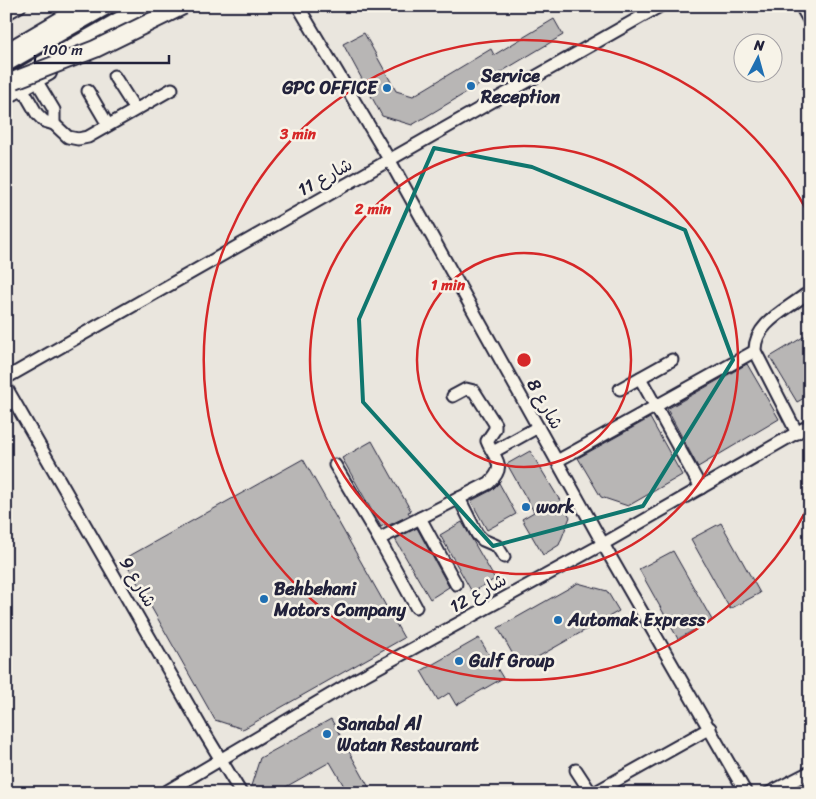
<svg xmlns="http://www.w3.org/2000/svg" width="816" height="799" viewBox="0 0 816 799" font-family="Sriracha,'Playpen Sans Arabic',sans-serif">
	<rect width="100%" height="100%" fill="#eae6de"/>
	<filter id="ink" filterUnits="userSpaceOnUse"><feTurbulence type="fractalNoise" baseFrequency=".02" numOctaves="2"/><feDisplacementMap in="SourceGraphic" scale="10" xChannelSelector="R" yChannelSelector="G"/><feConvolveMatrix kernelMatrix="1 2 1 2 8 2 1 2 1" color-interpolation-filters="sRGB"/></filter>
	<g filter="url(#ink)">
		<g fill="#b8b6b5" stroke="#22223b">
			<polygon points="554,19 563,35 412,125 382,116 343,44 364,33 396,91 413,96 491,49 494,55"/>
			<polygon points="810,333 810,395 797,402 770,357"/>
			<polygon points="747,364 779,419 698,467 667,409"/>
			<polygon points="650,418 682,475 628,506 601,497 578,458"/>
			<polygon points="372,441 411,511 408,512 410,515 387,526 386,524 381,527 342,458"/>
			<polygon points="530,451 570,517 559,545 543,555 522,519 534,512 507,464"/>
			<polygon points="303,459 404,638 243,729 215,720 124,559"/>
			<polygon points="499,483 516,514 487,530 471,501 492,490"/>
			<polygon points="462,522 495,579 472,592 440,535"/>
			<polygon points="721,523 760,593 730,609 691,539"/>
			<polygon points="417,528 449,587 430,599 395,539"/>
			<polygon points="673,551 712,620 678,639 639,569"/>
			<polygon points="578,583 607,591 619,611 520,667 498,628"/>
			<polygon points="479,638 503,678 456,705 449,693 438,700 421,671"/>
			<polygon points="331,719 372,793 348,793 330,762 275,793 252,793 250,789 260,758"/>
		</g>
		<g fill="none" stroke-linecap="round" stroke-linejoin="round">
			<g stroke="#22223b" stroke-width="15">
				<g id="minor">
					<polyline points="298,6 390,161 603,544 746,793"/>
					<polyline points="801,6 810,22"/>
					<polyline points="6,14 20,6"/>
					<polyline points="114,76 135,109"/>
					<polyline points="36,80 54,110 54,124"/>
					<polyline points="22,88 37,114 44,121 54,124 68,137 78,139 88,137 172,89"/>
					<polyline points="88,91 108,125"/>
					<polyline points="6,378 660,6"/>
					<polyline points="640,378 701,488"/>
					<polyline points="6,387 201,727 241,793"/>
					<polyline points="620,389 672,360"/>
					<path d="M 797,433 L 755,351 C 754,324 786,310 805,295"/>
					<polyline points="493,452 538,427"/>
					<polyline points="557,461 755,351"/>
					<polyline points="335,465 379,539 416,607"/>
					<polyline points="459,498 477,534 483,540 497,546 504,557"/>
					<polyline points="420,518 456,584"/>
					<path d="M 379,539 L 489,483 C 508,465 494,459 487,441 L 495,429 L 495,424 L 474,391 L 466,389 L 453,396"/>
					<polyline points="576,770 591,793"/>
					<polyline points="164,793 359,678 603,544 810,425"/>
					<polyline points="594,793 710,728"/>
					<polyline points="769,793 810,772"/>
				</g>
			</g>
			<g stroke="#22223b" stroke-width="18">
				<g id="major">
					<polyline points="6,51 83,6"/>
					<polyline points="6,97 49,73"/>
				</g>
			</g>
			<g stroke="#22223b" stroke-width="20">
				<g id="highway">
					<polyline points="6,63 106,6"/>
					<polyline points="6,85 145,6"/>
				</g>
			</g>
			<use href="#minor" stroke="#f7f3e8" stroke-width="11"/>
			<use href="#major" stroke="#f7f3e8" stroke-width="14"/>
			<use href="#highway" stroke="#f7f3e8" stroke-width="16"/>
			<g stroke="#22223b" stroke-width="20" stroke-linecap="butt">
				<polyline id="highway-bridge" points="15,80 95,49 183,6"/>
			</g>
			<use href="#highway-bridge" stroke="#f7f3e8" stroke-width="16"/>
		</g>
	</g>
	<path fill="none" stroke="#0f766e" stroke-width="4" stroke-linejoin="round" d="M 434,148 L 532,167 L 685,230 L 733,360 L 643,506 L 493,546 L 363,402 L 359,319 Z"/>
	<g fill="none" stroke="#d62828" stroke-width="2.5">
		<circle cx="524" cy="360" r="107"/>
		<circle cx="524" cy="360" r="214"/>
		<path d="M809 505A320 320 0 1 1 809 215"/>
	</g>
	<g fill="#1f6fb2" stroke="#f7f3e8" stroke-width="2">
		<circle cx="471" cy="86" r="5"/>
		<circle cx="387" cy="88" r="5"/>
		<circle cx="526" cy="507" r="5"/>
		<circle cx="264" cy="599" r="5"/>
		<circle cx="558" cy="620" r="5"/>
		<circle cx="459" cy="661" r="5"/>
		<circle cx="327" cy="734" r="5"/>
	</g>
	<g text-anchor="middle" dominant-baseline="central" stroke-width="5" stroke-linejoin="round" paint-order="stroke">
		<g font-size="18" font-weight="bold" fill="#22223b" stroke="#f7f3e8" text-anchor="start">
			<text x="481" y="76">Service<tspan x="481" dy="21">Reception</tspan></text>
			<text x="377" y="88" text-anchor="end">GPC OFFICE</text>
			<text x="536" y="507">work</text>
			<text x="274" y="589">Behbehani<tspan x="274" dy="21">Motors Company</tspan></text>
			<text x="568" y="620">Automak Express</text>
			<text x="469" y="661">Gulf Group</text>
			<text x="337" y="724">Sanabal Al<tspan x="337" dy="21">Watan Restaurant</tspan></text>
		</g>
		<g font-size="18" fill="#22223b" stroke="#f7f3e8">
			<text transform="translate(325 177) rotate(-29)">شارع 11</text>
			<text transform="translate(545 404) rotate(61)">شارع 8</text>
			<text transform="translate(138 582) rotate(60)">شارع 9</text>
			<text transform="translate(478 593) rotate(-29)">شارع 12</text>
		</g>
	</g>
	<circle cx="524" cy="360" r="8" fill="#d62828" stroke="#f7f3e8" stroke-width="2.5"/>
	<g font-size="15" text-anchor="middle" font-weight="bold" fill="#d62828" stroke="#f7f3e8" stroke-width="5" stroke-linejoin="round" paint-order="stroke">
		<text x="298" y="139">3 min</text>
		<text x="373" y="214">2 min</text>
		<text x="448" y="290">1 min</text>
	</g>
	<rect width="816" height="799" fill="none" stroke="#f7f3e8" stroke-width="25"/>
	<rect x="12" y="12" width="791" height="774" fill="none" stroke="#22223b" stroke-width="2" filter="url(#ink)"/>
	<g transform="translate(758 58) rotate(6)"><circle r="24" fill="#f7f3e8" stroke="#a29fa3"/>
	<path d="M0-4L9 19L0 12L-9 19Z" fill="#1f6fb2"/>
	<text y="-8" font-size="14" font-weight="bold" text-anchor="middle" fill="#22223b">N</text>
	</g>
	<path d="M35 55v8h134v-8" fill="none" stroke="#22223b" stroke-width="2.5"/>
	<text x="42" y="55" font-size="15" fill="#22223b" stroke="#f7f3e8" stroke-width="4" paint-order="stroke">100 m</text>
</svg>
